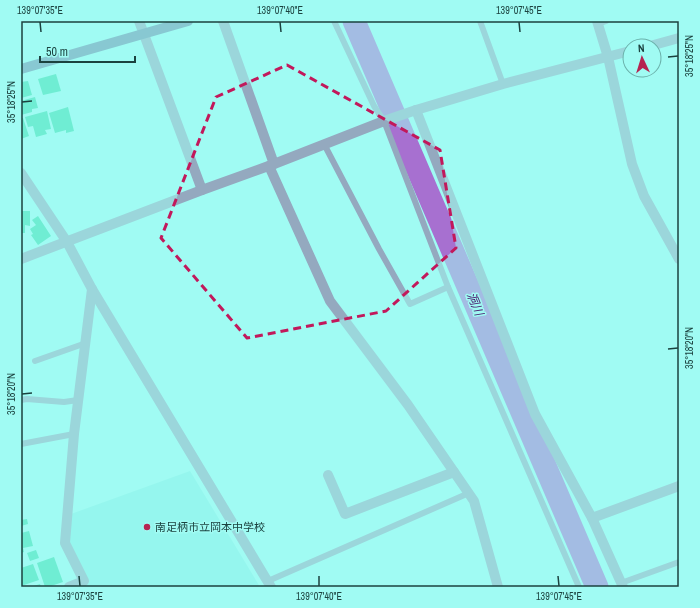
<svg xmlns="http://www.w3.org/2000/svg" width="700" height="608" viewBox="0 0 700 608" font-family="'Archivo Narrow','Noto Sans JP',sans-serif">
	<rect width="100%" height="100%" fill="#a0fbf3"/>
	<polygon fill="#88f0e8" points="190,471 260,587 79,587 89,583 68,539 71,514"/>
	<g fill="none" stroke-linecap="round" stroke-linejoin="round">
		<polyline stroke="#a770d0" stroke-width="23" points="354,21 597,587"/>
	</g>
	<g fill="#34dcad">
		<polygon points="56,74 61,91 43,95 38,79"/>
		<polygon points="28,81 32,95 21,98 21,82"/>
		<polygon points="35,97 38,108 32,109 32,112 21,115 21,101"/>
		<polygon points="68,107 74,131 66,133 66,130 55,133 49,113"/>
		<polygon points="47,111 51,129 45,130 47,134 36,137 33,126 28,127 25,117"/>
		<polygon points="21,118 23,118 29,136 21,139"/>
		<polygon points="21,211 30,211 30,226 25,225 25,233 21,233"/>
		<polygon points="38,216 51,236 38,245 31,235 33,234 30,229 36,225 32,220"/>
		<polygon points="27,519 28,524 21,526 21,520"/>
		<polygon points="29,531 33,546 23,548 24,552 21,553 21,533"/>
		<polygon points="36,550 39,558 30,561 27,553"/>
		<polygon points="54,557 63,582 48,587 45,587 37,563"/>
		<polygon points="33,564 39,580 21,586 21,568"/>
		<polygon points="40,584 41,587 30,587"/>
	</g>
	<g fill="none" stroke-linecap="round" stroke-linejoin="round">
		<g stroke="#94a9bf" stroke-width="6">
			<polyline points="334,21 374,106 384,121 448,287 579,587"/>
			<polyline points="480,21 503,84"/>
			<polyline points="598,24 606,21"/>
			<polyline points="324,144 379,249 410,304 448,287"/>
			<polyline points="35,361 86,343"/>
			<polyline points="21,400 27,399 64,402 78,400"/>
			<polyline points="21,444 74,434"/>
			<polyline points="268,581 469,493"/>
			<polyline points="621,583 679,562"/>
		</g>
		<g stroke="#94a9bf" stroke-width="10">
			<polyline points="139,21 202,190"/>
			<polyline points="223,21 274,164"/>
			<polyline points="597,21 608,57 632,164 644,196 679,259"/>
			<polyline points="650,46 679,38"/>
			<polyline points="416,110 535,414 592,518 623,587"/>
			<polyline points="269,166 330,301 408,405 474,501 498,587"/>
			<polyline points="21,173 67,242 92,289 271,587"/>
			<polyline points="21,259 202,190 274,164 384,121 416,110 503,84 630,51"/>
			<polyline points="328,475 345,514 454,472"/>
			<polyline points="592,518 679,486"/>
			<polyline points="69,587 84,581 65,543 74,434 92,289"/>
		</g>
		<polyline stroke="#6b8aaa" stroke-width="10" points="21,69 188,21"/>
	</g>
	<path d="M0 0H700V608H0ZM 287,65 L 440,150 L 456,248 L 386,311 L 247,338 L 161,238 L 216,97 Z" fill="#a0fbf3" fill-opacity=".55" fill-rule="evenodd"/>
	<path fill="none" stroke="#c2185b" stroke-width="3" stroke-dasharray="8 5" stroke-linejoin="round" d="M 287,65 L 440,150 L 456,248 L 386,311 L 247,338 L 161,238 L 216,97 Z"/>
	<path fill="none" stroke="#1b423f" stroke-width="1.5" d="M 40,22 L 41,32M 280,22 L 281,32M 519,22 L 520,32M 668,57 L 678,56M 22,102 L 32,101M 668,349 L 678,348M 22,394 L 32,393M 79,576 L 80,586M 319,576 L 319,586M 558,576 L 559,586"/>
	<circle fill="#b52451" stroke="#a0fbf3" stroke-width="1.5" cx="147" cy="527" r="4"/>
	<g text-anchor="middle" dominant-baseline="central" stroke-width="3" stroke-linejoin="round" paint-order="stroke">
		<g font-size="11" fill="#1b423f" stroke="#a0fbf3" text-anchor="start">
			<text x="155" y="527">南足柄市立岡本中学校</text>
		</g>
		<g font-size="12" font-style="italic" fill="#49126a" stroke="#a0fbf3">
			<text transform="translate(475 304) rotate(67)">洞川</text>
		</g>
	</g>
	<rect width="700" height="608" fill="none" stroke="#a0fbf3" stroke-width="44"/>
	<g transform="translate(642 58) rotate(356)"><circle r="19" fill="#a0fbf3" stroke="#6bb1ab"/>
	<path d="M0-3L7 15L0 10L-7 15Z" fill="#b52451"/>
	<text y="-6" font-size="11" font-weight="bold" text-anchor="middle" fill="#1b423f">N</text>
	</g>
	<path d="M40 56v6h95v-6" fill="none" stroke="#1b423f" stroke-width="2"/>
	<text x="46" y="56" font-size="12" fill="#1b423f" stroke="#a0fbf3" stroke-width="3" paint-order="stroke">50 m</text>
	<rect x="22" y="22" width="656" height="564" fill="none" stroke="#1b423f" stroke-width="1.5"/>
	<g font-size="10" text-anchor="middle" fill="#1b423f">
		<text x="40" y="14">139°07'35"E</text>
		<text x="280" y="14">139°07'40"E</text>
		<text x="519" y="14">139°07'45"E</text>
		<text transform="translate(689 56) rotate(-90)" y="4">35°18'25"N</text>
		<text transform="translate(11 102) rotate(-90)" y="4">35°18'25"N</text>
		<text transform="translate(689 348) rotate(-90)" y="4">35°18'20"N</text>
		<text transform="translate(11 394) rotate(-90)" y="4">35°18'20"N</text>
		<text x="80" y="600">139°07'35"E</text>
		<text x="319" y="600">139°07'40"E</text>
		<text x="559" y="600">139°07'45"E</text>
	</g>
</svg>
